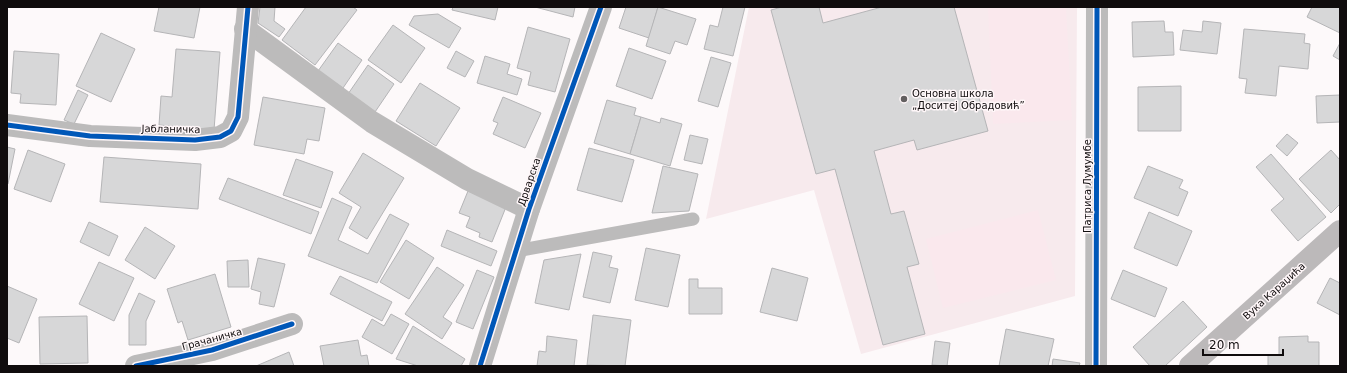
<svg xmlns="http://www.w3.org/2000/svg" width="1347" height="373" viewBox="0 0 1347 373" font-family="'DejaVu Sans',sans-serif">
	<rect width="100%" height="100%" fill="#fdf9fa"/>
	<polygon fill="#f7eaed" points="749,7 1077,7 1075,296 861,354 814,190 706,219"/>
	<g fill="#fae8ed">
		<polygon points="988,7 1066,7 1072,120 993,124"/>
		<polygon points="1038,210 1056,280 943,308 926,239"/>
	</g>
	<g fill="#d7d7d8" stroke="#b5b5b7">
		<polygon points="159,7 200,7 194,38 154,31"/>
		<polygon points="260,7 275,7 274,21 285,29 279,37 258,23"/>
		<polygon points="306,7 353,7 357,10 315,65 282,40"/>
		<polygon points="453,7 498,7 495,20 452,10"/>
		<polygon points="535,7 575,7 573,17"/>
		<polygon points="626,7 658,7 649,38 619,28"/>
		<polygon points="658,7 696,19 687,45 675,41 670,54 646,46"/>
		<polygon points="723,7 745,7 733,56 704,49 710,25 718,27"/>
		<polygon points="782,7 819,7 823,23 882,7 954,7 988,131 917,150 914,140 874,151 891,214 904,211 919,264 907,267 925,334 883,345 835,169 816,174 771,10"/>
		<polygon points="1312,7 1340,7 1340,33 1307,17"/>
		<polygon points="438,14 461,28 449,48 409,25 414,16"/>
		<polygon points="1164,21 1165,32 1173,32 1174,55 1133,57 1132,22"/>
		<polygon points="1203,21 1221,23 1217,54 1180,50 1183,30 1202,32"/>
		<polygon points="393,25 425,48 401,83 368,60"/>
		<polygon points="528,27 570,39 555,92 528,85 531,72 517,68"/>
		<polygon points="1244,29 1305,34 1304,43 1310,44 1308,69 1279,66 1276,96 1245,93 1247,79 1239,78"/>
		<polygon points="101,33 135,49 111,102 76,86"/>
		<polygon points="338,43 362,60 343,88 318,71"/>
		<polygon points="1340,43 1340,60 1333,56"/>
		<polygon points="629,48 666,61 652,99 616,86"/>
		<polygon points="176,49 220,52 214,130 159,125 161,96 172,97"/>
		<polygon points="14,51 59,54 56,105 20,103 21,94 11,93"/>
		<polygon points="456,51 474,61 465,77 447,68"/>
		<polygon points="485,56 510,64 507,74 522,79 517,95 477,83"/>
		<polygon points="711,57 731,63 718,107 698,101"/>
		<polygon points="368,65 394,84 375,112 348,94"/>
		<polygon points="420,83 460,108 436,146 396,121"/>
		<polygon points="1181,86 1181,131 1138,131 1138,87"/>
		<polygon points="78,90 88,95 74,124 64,120"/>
		<polygon points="1340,95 1340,122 1317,123 1316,96"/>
		<polygon points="263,97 325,108 319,141 307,139 304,154 254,145"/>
		<polygon points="503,97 541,113 525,148 493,134 498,123 493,121"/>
		<polygon points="607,100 636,108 634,115 641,117 630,154 594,143"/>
		<polygon points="641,117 660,123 661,118 682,124 670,166 630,154"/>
		<polygon points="1287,134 1298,143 1287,156 1276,146"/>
		<polygon points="690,135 708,139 702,164 684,160"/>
		<polygon points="7,147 15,149 8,184 7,184"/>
		<polygon points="589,148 634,160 622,202 577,190"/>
		<polygon points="28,150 65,164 51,202 14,189"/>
		<polygon points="1331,150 1340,160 1340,204 1331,213 1299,179"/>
		<polygon points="363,153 404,178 367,239 349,228 361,207 339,193"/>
		<polygon points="1271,154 1326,217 1298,241 1271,210 1284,199 1256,167"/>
		<polygon points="104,157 201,164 198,209 100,202"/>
		<polygon points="296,159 333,172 321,208 283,195"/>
		<polygon points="663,166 698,174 689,211 652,213"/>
		<polygon points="1148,166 1183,180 1179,188 1188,192 1178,216 1134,198"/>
		<polygon points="228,178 319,212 311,234 219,199"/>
		<polygon points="468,191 506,207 492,242 479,237 480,233 466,227 470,217 459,213"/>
		<polygon points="332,198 352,207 338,240 368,254 390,214 409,224 377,283 308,256"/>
		<polygon points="1149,212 1192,231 1177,266 1134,248"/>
		<polygon points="89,222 118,236 109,256 80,242"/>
		<polygon points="145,227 175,246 155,279 125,260"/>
		<polygon points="447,230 497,251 491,266 441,246"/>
		<polygon points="406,240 434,258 409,299 380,282"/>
		<polygon points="646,248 680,255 668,307 635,300"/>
		<polygon points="593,252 612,256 609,267 618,269 610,303 583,297"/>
		<polygon points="581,254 569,310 535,303 544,260"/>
		<polygon points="258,258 285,264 274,307 259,304 261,292 251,289"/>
		<polygon points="248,260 249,287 228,287 227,261"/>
		<polygon points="99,262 134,278 114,321 79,304"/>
		<polygon points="437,267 464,285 443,317 452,323 442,339 405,314"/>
		<polygon points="772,268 808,278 797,321 760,312"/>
		<polygon points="477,270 494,277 473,329 456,322"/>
		<polygon points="1123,270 1167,288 1155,317 1111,299"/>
		<polygon points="215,274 231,327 188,340 182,321 178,323 167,289"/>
		<polygon points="340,276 392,302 382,321 330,294"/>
		<polygon points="1330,278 1340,283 1340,315 1317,303"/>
		<polygon points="689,279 698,279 698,288 722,288 722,314 689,314"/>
		<polygon points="7,286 37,299 19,343 7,338"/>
		<polygon points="139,293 155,301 146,321 146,345 129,345 129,315"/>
		<polygon points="1183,301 1207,327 1165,366 1150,366 1133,347"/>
		<polygon points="391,314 409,324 392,354 362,337 372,319 384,326"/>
		<polygon points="593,315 631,320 625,366 587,365"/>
		<polygon points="87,316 88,363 40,364 39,317"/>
		<polygon points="413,326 465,359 461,366 418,366 396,359"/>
		<polygon points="1006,329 1054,339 1048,366 999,366"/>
		<polygon points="547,336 577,340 574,366 537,366 539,351 546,352"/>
		<polygon points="1308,336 1308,342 1319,342 1319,366 1268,366 1268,355 1279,355 1279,337"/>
		<polygon points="358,340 361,356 367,355 369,366 324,366 320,346"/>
		<polygon points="935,341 950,343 947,366 932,365"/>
		<polygon points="289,352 294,366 256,366"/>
		<polygon points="1053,359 1080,363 1079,366 1052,366"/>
	</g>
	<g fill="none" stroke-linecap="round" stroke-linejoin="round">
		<polyline stroke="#bcbbbb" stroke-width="13" points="516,251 693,219"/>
		<g stroke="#bcbbbb" stroke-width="22">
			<polyline points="245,29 372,122 467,179 529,209"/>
			<polyline points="7,125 90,136 195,140 220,137 231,131 238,117 248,7"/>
			<polyline points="136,366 212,350 292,324"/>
			<polyline points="480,366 529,209 601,7"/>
			<polyline points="1096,366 1097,7"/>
		</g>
		<polyline stroke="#bcb9ba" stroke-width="22" points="1190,366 1340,231"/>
		<g stroke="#fff7f9" stroke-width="8">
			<g id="cycleway">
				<polyline points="7,125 90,136 195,140 220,137 231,131 238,117 248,7"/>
				<polyline points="136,366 212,350 292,324"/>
				<polyline points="480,366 529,209 601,7"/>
				<polyline points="1096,366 1097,7"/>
			</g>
		</g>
		<use href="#cycleway" stroke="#0057b8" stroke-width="5"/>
	</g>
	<circle fill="#635f60" stroke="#fff7f9" stroke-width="1.5" cx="904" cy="99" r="4"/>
	<g text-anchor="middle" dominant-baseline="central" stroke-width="3" stroke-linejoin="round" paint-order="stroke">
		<g font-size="10" fill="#100c0d" stroke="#fff7f9" text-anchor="start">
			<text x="912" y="93">Основна школа<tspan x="912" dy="12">„Доситеј Обрадовић”</tspan></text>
		</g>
		<g font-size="10" fill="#100c0d" stroke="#fff7f9">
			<text transform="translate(171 129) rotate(1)">Јабланичка</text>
			<text transform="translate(529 182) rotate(-71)">Дрварска</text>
			<text transform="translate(1087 186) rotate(-90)">Патриса Лумумбе</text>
			<text transform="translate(1274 291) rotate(-42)">Вука Караџића</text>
			<text transform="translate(212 339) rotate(-15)">Грачаничка</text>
		</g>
	</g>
	<rect width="1347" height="373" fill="none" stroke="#100c0d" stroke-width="16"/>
	<path d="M1203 349v6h80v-6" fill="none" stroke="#100c0d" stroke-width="2"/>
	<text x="1209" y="349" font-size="12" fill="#100c0d" stroke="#fff7f9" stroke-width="3" paint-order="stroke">20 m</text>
</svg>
